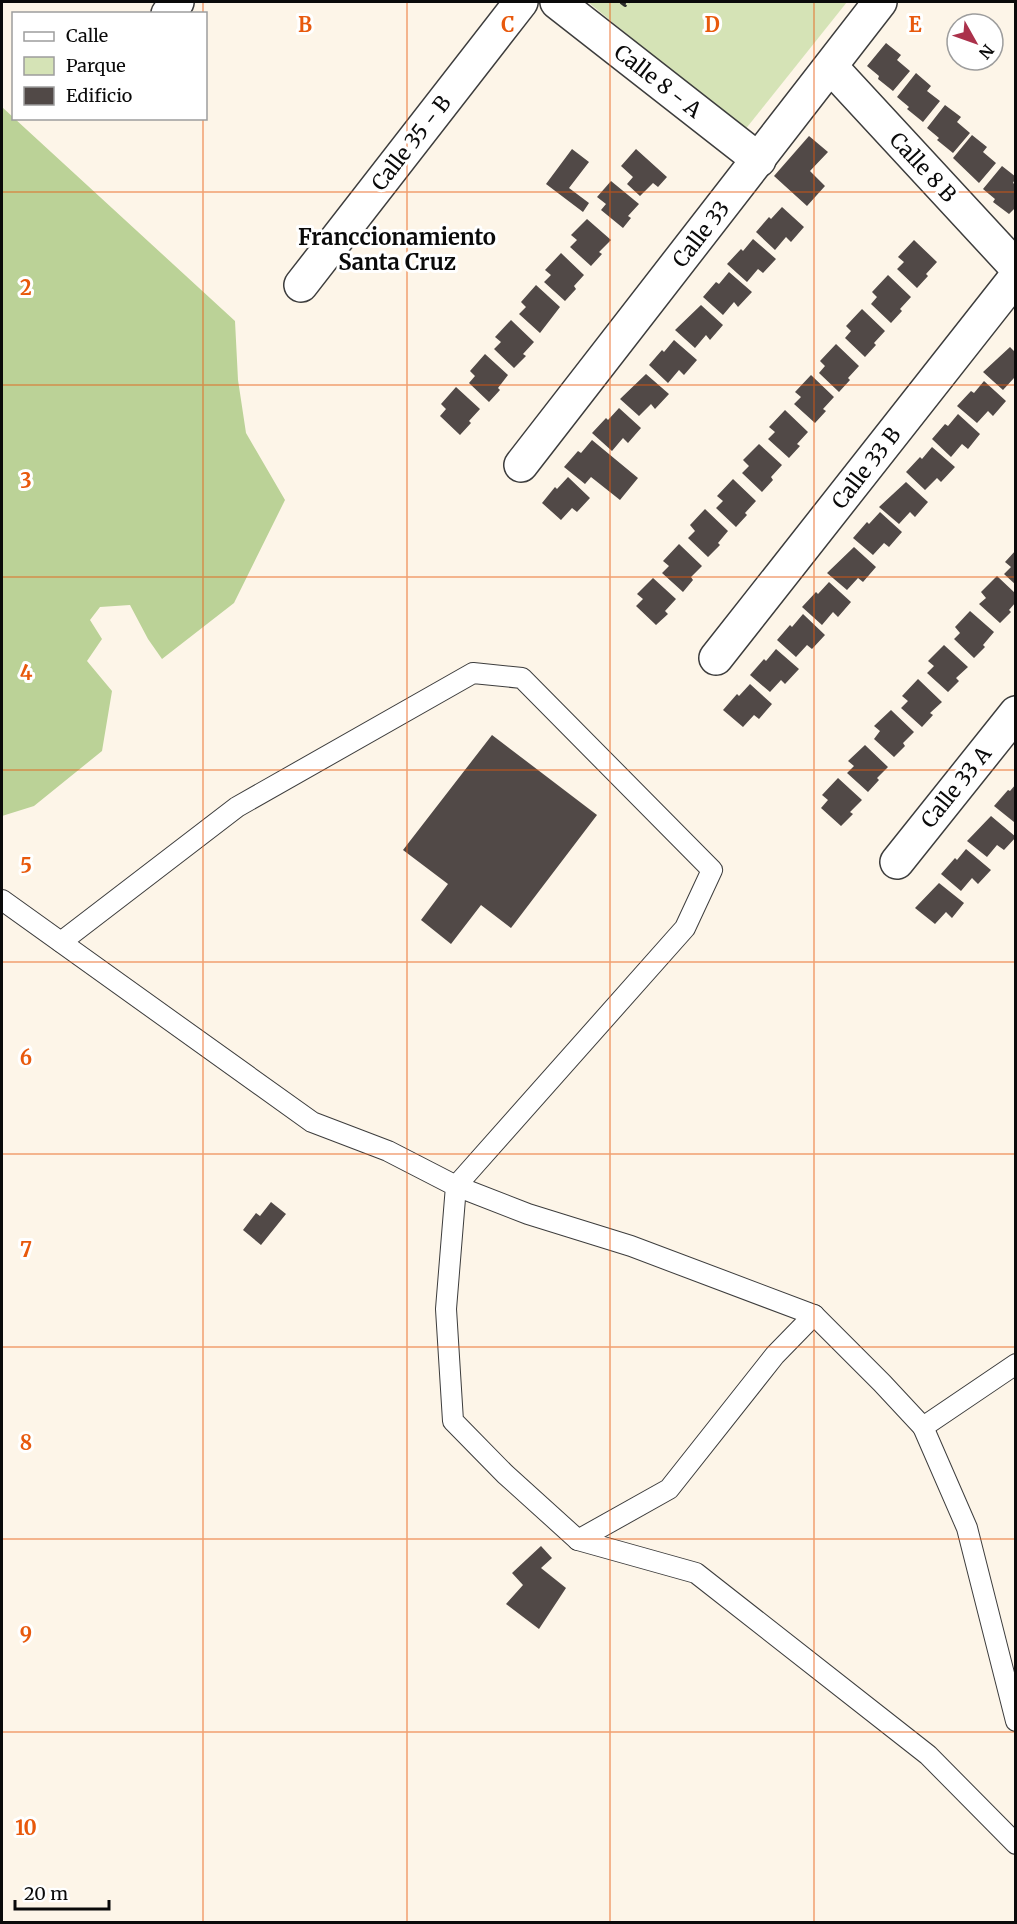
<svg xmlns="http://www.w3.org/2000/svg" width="1017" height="1924" viewBox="0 0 1017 1924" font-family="Merriweather,serif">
	<rect width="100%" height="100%" fill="#fdf5e8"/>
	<polygon fill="#d5e3b6" points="588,2 847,2 744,131"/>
	<polygon fill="#bbd297" points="2,107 235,321 238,380 246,433 285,500 234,603 162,659 148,639 130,605 100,607 90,620 102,639 87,661 112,691 102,751 34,806 2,816"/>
	<g fill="#514947">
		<polygon points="886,43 901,55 897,60 910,71 893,91 878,79 879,76 867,66"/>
		<polygon points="916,73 931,86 927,91 940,101 923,122 907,109 909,107 897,97"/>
		<polygon points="945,105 961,117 957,122 970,133 953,153 937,140 939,138 927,128"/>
		<polygon points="972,135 987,147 983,152 996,163 979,183 953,158"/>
		<polygon points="809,136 828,152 810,171 825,186 807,206 774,176"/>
		<polygon points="572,149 589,162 569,188 589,203 583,212 546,184"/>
		<polygon points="636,149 667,177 658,187 653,183 640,196 627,184 633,177 621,166"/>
		<polygon points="1002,166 1016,177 1013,183 1016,185 1016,207 1009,214 993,202 995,199 983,189"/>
		<polygon points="611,181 639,204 628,216 631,218 623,228 601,210 606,204 597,197"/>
		<polygon points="782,207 804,227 791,242 786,237 775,250 756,232 769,217 771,219"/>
		<polygon points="587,219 611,240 599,252 602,254 591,266 570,247 577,240 571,235"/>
		<polygon points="753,239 776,259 763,273 758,269 747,282 727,264 741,249 743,251"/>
		<polygon points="914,240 937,262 926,274 928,276 917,288 897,269 904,262 898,257"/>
		<polygon points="561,253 584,275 574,286 576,289 565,301 544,282 551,275 545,270"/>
		<polygon points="729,272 752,292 738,307 734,302 723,315 703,297 716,282 719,284"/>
		<polygon points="888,275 911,297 900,309 902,311 891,323 871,304 877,297 872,292"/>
		<polygon points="536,285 560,307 540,333 519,314 526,307 521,302"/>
		<polygon points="701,305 723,325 710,340 706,335 695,348 675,330"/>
		<polygon points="862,309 885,331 874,343 876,345 865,357 845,338 851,331 846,326"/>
		<polygon points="511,320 534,342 523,354 526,356 514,368 494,349 501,342 495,337"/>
		<polygon points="674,340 697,360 684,375 679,370 668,383 649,365 662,350 664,352"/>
		<polygon points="836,344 859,366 848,378 850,380 839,392 819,373 825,366 820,361"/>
		<polygon points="1010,347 1016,353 1016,379 1014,378 1003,390 983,372"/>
		<polygon points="485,354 508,375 498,388 500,390 489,402 469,383 475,376 470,371"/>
		<polygon points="646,374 669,394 655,409 651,404 639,416 620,399"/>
		<polygon points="811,375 834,397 823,409 826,411 815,423 794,404 801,397 795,392"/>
		<polygon points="984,381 1006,401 993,416 988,411 977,423 957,406 971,391 974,393"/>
		<polygon points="456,387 480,409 469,421 471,423 460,435 440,416 446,409 441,404"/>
		<polygon points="619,408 641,428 628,443 623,438 612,451 592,433 606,418 608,420"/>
		<polygon points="785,410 808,432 797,444 800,446 789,458 768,439 775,432 769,427"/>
		<polygon points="958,414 980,434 968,449 962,444 951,457 932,439 945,424 948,426"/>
		<polygon points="592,440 638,478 620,500 591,477 585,484 564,467 578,451 581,453"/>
		<polygon points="759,444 782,465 771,477 773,480 762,492 742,473 749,466 743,460"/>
		<polygon points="932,447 955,467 941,482 937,478 925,490 906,472 920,457 922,459"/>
		<polygon points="568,477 590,498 577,512 572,508 561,520 542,503 555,487 557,489"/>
		<polygon points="733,479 756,501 745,513 747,515 736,527 716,508 723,501 717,496"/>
		<polygon points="906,482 928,502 915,517 910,512 899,524 879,507"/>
		<polygon points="705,509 728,531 718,543 720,545 708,557 688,538 695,531 690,525"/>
		<polygon points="880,512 902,532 889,547 884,543 873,555 853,538 867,522 869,524"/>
		<polygon points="679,544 702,566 691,577 693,580 683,592 662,573 669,566 663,561"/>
		<polygon points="854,547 876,567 863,582 858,578 847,590 827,573"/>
		<polygon points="1016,550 1016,585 1004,574 1011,567 1005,562"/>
		<polygon points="997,576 1016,594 1016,602 1009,610 1011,612 1000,623 979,604 986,598 981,592"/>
		<polygon points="653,578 676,599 665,611 668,614 656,625 636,606 643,599 637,594"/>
		<polygon points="829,582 851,602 838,617 833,612 822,625 802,607 816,592 818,594"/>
		<polygon points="970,611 994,632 983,645 985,647 974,658 954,639 960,633 955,627"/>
		<polygon points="803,614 825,635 812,649 807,645 796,657 777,640 790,625 792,627"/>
		<polygon points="944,645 968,667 956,678 959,681 948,692 927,673 934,666 928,661"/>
		<polygon points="776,649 799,669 785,684 781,680 770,692 750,675 764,659 766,661"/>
		<polygon points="918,679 942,702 930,713 933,715 922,727 901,708 908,701 902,696"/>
		<polygon points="750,684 772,704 759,719 754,715 743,727 723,710 737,694 739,696"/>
		<polygon points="891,710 914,732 903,743 905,746 894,757 874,739 880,731 874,726"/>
		<polygon points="492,735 597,815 511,928 481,905 451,944 421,920 448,884 403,850"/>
		<polygon points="865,745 888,767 877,778 879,780 868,792 847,773 854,766 848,761"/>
		<polygon points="838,778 862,800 850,812 853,814 841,826 821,808 828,800 822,795"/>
		<polygon points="1016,784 1016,821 1014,822 994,806 1008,790 1010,791"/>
		<polygon points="991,816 1016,837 1004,850 997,845 987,857 967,841"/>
		<polygon points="966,849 991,870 978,884 972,878 961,891 941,874 955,858 957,860"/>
		<polygon points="939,883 964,903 952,918 946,912 935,924 915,908"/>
		<polygon points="271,1202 286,1214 261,1245 243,1230 256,1213 260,1216"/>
		<polygon points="541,1546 552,1558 541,1568 566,1588 539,1629 506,1604 523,1585 512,1573"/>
	</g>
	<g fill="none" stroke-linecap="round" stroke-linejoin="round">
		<g stroke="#3d3d3d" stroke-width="22">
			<g id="lane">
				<polyline points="2,900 312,1122 388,1151 456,1186 446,1309 453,1421 505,1474 578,1540 696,1573 928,1755 1016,1844"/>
				<polyline points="61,942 237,807 473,673 522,678 712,870 685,928 456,1186 528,1214 631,1246 814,1315 882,1383 923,1427 1016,1364"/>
				<polyline points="923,1427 967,1528 1016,1721"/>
				<polyline points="578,1540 669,1489 775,1355 814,1315"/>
			</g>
		</g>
		<g stroke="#3d3d3d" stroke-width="36">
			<g id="street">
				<polyline points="557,2 759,160"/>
				<polyline points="168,14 177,2"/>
				<polyline points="831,67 1016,267"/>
				<polyline points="301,285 521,2"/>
				<polyline points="521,465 880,2"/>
				<polyline points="716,658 1016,277"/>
				<polyline points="897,862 1016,713"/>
			</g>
		</g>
		<polyline stroke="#2c2c2c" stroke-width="4" stroke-dasharray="6 3" stroke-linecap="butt" points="621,2 625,5 628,2"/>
		<use href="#lane" stroke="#fff" stroke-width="20"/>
		<use href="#street" stroke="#fff" stroke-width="33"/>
	</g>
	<path fill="none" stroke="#e8590c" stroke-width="1.5" stroke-opacity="0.55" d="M 203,2 L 203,14M 407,2 L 407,1922M 610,2 L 610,1922M 814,2 L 814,1922M 203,118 L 203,1922M 2,192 L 1016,192M 2,385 L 1016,385M 2,577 L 1016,577M 2,770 L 1016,770M 2,962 L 1016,962M 2,1154 L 1016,1154M 2,1347 L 1016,1347M 2,1539 L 1016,1539M 2,1732 L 1016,1732"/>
	<g text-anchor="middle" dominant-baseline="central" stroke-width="6" stroke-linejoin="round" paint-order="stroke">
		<g font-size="21" fill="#0a0a0a" stroke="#fff">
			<text transform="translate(658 81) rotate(38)">Calle 8 - A</text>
			<text transform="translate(411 143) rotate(-52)">Calle 35 - B</text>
			<text transform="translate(923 167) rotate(47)">Calle 8 B</text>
			<text transform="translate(701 234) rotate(-52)">Calle 33</text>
			<text transform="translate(866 468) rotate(-52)">Calle 33 B</text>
			<text transform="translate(956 787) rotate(-51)">Calle 33 A</text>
		</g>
		<g font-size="22" font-weight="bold" fill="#0a0a0a" stroke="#fff">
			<text x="397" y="237">Franccionamiento<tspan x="397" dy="25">Santa Cruz</tspan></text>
		</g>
	</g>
	<g font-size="20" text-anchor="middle" font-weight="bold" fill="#e8590c" stroke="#fff" stroke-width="6" stroke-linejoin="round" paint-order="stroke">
		<text x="305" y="32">B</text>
		<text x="508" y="32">C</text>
		<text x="712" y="32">D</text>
		<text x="915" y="32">E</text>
		<text x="26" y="295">2</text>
		<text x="26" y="488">3</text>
		<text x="26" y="680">4</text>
		<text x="26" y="873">5</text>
		<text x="26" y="1065">6</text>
		<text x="26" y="1257">7</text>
		<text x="26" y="1450">8</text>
		<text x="26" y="1642">9</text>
		<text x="26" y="1835">10</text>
	</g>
	<rect width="1017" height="1924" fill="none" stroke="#0a0a0a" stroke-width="6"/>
	<rect x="12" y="12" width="195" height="108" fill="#ffffff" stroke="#9d9d9d" stroke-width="1.5"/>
	<rect x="24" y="32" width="30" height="9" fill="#ffffff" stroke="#9d9d9d" stroke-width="1.5"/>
	<text x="66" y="42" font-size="18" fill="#0a0a0a">Calle</text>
	<rect x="24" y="57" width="30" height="18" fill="#d5e3b6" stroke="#9d9d9d" stroke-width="1.5"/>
	<text x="66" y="72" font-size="18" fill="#0a0a0a">Parque</text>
	<rect x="24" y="87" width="30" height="18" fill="#514947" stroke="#9d9d9d" stroke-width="1.5"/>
	<text x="66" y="102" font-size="18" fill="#0a0a0a">Edificio</text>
	<g transform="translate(975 42) rotate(130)"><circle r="28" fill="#ffffff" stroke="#9d9d9d" stroke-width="1.5"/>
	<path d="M0-4.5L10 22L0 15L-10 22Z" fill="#ab314b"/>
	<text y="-9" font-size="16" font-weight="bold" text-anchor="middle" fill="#0a0a0a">N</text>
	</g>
	<path d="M15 1900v9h94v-9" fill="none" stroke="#0a0a0a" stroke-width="3"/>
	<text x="24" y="1900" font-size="18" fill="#0a0a0a" stroke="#ffffff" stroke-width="4.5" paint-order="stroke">20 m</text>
</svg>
